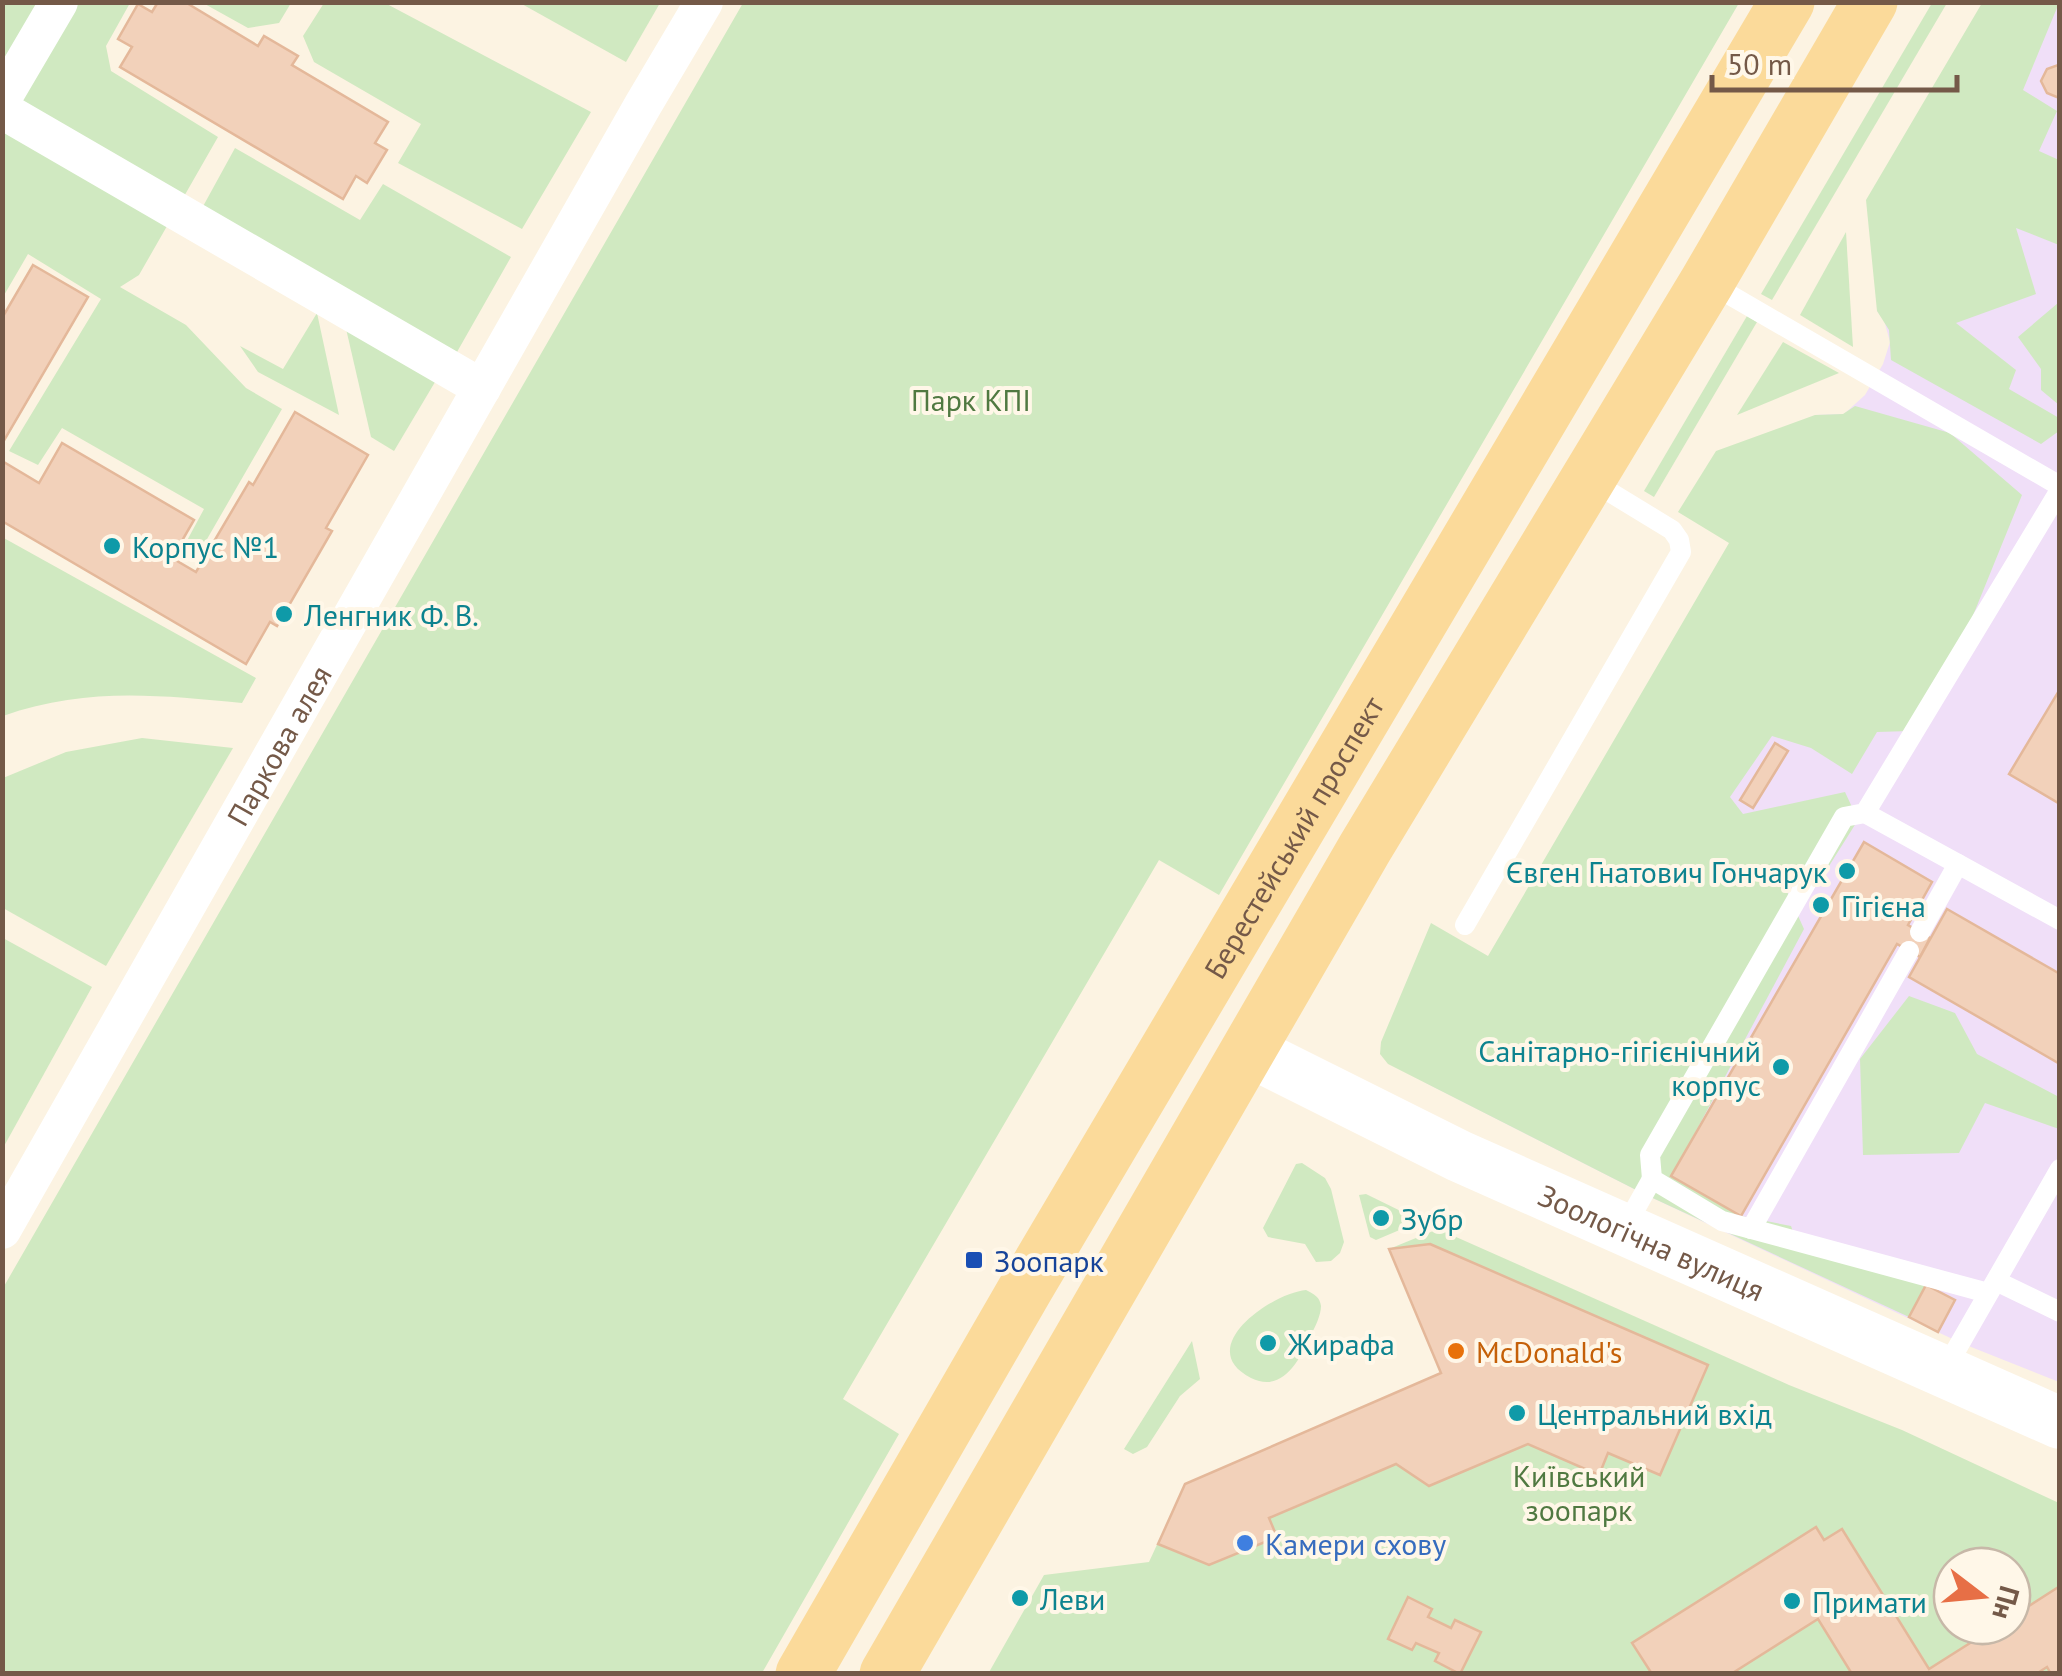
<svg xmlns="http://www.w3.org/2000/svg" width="2062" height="1676" viewBox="0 0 2062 1676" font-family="'PT Sans',sans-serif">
	<rect width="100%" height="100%" fill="#fcf3e2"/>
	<polygon fill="#f0dff8" points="2059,3 2059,1382 1961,1343 1644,1194 1424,1082 1815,415 1844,414 1865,395 1883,364 1890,342 1884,320 1877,311"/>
	<g fill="#d0e9c1" fill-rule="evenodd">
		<polygon points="3,3 130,3 106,46 111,71 218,137 139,275 120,287 186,325 246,388 282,409 199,553 183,548 204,509 62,428 38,465 9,451 101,299 28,254 3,297"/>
		<polygon points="203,3 291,3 279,23 248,28"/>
		<polygon points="324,3 385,3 591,112 522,229 398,163 421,124 314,62 303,36"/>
		<polygon points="520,3 660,3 626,62"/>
		<polygon points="743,3 1739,3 1219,895 1159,860 843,1399 899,1434 762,1673 3,1673 3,1288"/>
		<polygon points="1932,3 1947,3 1772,300 1761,294"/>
		<polygon points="1982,3 2059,3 2023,90 2057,111 2039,151 2059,160 2059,245 2016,228 2036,294 1956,323 2016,370 2009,389 2059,418 2059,431 2041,444 1891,360 1889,330 1877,311 1866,200"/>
		<polygon points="235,148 360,220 383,184 511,257 457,352 201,210"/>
		<polygon points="1846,232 1853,347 1800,315"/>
		<polygon points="2059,296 2059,405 2041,390 2041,369 2018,337 2058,303"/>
		<polygon points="317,313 339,415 258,372 240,346 283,369"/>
		<polygon points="1747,316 1757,322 1654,497 1644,491"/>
		<polygon points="344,320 438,377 394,451 371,437"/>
		<polygon points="1783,342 1839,373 1737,415"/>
		<polygon points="1855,406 1950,433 2022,495 1972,618 1910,731 1877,732 1852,774 1811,748 1772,736 1730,797 1743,814 1845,792 1858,820 1824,874 1791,866 1785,887 1804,929 1672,1176 1741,1216 1791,1226 1798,1246 1926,1285 1909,1317 1644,1194 1388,1064 1380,1054 1381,1042 1431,923 1488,956 1729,543 1678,512 1716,451 1815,415 1843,414"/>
		<path d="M 2,537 L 256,678 L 242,703 C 156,695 86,687 3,716 Z"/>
		<polygon points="142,738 233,748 106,966 3,908 3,778 66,752"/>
		<polygon points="3,938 92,987 3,1148"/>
		<polygon points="1909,996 1955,1013 1977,1054 2059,1097 2059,1129 1985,1103 1959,1153 1863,1155 1860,1059"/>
		<polygon points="1302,1163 1325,1178 1331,1189 1344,1242 1340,1253 1331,1261 1316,1262 1305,1244 1268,1237 1263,1228 1296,1164"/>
		<polygon points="1366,1194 1417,1219 1416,1223 1376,1240 1370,1237 1359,1195"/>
		<path d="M 1438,1229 L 1789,1385 L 1902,1430 L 2059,1503 L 2059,1673 L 988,1674 L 1044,1575 L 1149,1562 L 1185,1484 L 1441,1373 L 1389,1249 ZM 1952,1566 L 2012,1566 L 2012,1626 L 1952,1626 Z"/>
		<path d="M 1306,1290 C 1314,1294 1320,1297 1321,1306 C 1321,1315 1315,1327 1311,1335 C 1300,1359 1283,1394 1251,1378 C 1192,1348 1272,1293 1306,1290 Z"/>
		<polygon points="1192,1341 1200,1379 1180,1396 1147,1447 1133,1454 1124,1449"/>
	</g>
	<g fill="#f2d1ba" stroke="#e4b89a" stroke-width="2.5">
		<polygon points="158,2 185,2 258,46 264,36 298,56 292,65 388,122 375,143 387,150 367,183 356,176 343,199 120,67 132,47 118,39 138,4 152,12"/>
		<polygon points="2058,65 2060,66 2059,98 2047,93 2041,81 2047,69"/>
		<polygon points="33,265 88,297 2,444 2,318"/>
		<polygon points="295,412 368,455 326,528 332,531 277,626 270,622 246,664 2,521 2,461 39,483 62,443 194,520 172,558 196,572 249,482 253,485"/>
		<polygon points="2060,689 2060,804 2009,774"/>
		<polygon points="1775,743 1788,751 1753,808 1740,800"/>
		<polygon points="1864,842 1932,882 1908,925 1930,938 1920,957 1897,944 1741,1216 1671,1176"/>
		<polygon points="1947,909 2060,974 2060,1064 1909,977"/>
		<polygon points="1430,1244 1708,1365 1660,1475 1608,1453 1599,1475 1528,1444 1429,1486 1396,1464 1269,1518 1277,1537 1209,1565 1158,1544 1185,1484 1441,1373 1389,1249"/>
		<polygon points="1926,1285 1955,1300 1938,1332 1909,1317"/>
		<polygon points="1816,1527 1824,1540 1842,1529 1929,1669 1997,1626 2012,1626 2012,1617 2060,1586 2060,1674 2051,1674 2047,1667 2036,1674 1852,1674 1818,1619 1731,1674 1652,1674 1632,1643"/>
		<polygon points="1408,1597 1432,1609 1428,1617 1451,1628 1455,1620 1481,1632 1460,1674 1435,1661 1439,1653 1416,1643 1412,1650 1388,1639"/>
	</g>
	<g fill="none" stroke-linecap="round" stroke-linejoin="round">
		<g stroke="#fff" stroke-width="20">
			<polyline points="1711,284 2060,486"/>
			<polyline points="1865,813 2060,920"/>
			<polyline points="1465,925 1681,552 1679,540 1672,530 1590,480"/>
			<polyline points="1920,932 1958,864"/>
			<polyline points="1624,1229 1652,1179"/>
			<polyline points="1751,1229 1909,951"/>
			<polyline points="1996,1281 2060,1312"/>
			<polyline points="1988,1293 1722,1221 1652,1179 1650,1155 1844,817 1865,813 2060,490"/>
			<polyline points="1944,1371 2060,1169"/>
		</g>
		<g stroke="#fff" stroke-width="38">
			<polyline points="2,99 59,2"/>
			<polyline points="2,110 482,388"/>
			<path id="s1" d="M 2,1230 L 643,105 L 704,2"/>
		</g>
		<path stroke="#fff" stroke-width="52" id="s2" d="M 1247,1050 L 1459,1156 L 2060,1423"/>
		<g stroke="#fbda9a" stroke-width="55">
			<path id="s3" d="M 803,1674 L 1027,1286 L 1787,2"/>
			<polyline points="887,1674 1365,848 1707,282 1870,2"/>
		</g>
	</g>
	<g fill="#0f9aa8" stroke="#fff7e8" stroke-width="4">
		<circle cx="112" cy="546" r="10"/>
		<circle cx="284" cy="614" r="10"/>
		<circle cx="1847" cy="871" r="10"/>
		<circle cx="1821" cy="905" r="10"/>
		<circle cx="1781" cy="1067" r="10"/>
		<circle cx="1381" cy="1218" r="10"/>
		<circle cx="1268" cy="1343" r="10"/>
		<circle cx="1517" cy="1413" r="10"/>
		<circle cx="1020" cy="1598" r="10"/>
		<circle cx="1792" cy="1601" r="10"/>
	</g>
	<rect fill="#1a4fb4" stroke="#fff7e8" stroke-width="4" x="964" y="1250" width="20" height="20" rx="5"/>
	<circle fill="#e8710a" stroke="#fff7e8" stroke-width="4" cx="1456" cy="1351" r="10"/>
	<circle fill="#3f7fe0" stroke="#fff7e8" stroke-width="4" cx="1245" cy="1543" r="10"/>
	<g text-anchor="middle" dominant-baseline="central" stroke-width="8" stroke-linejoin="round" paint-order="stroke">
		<g font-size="30" fill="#507941" stroke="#fff7e8">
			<text x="971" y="399">Парк КПІ</text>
			<text x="1579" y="1475">Київський<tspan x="1579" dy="34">зоопарк</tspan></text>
		</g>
		<g font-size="30" fill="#0d838f" stroke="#fff7e8" text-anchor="start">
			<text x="132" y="546">Корпус №1</text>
			<text x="304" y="614">Ленгник Ф. В.</text>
			<text x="1827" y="871" text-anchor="end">Євген Гнатович Гончарук</text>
			<text x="1841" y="905">Гігієна</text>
			<text x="1761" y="1050" text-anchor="end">Санітарно-гігієнічний<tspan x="1761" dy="34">корпус</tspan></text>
			<text x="1401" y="1218">Зубр</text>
			<text x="1288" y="1343">Жирафа</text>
			<text x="1537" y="1413">Центральний вхід</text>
			<text x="1040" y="1598">Леви</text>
			<text x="1812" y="1601">Примати</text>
		</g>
		<g font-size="30" fill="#745948" stroke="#fff7e8">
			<text stroke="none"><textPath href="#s1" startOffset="558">Паркова алея</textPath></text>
			<text stroke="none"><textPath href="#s3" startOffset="970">Берестейський проспект</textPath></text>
			<text stroke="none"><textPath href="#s2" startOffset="448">Зоологічна вулиця</textPath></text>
		</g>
		<g font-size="30" fill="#164399" stroke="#fff7e8" text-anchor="start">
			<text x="994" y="1260">Зоопарк</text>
		</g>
		<g font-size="30" fill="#c56008" stroke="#fff7e8" text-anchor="start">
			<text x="1476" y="1351">McDonald's</text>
		</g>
		<g font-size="30" fill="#366cbe" stroke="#fff7e8" text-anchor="start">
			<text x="1265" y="1543">Камери схову</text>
		</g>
	</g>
	<rect width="2062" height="1676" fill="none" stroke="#745948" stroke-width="10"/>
	<g transform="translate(1982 1596) rotate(106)"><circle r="48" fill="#fff7e8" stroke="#c7b8a8" stroke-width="2.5"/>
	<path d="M0-8L18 38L0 25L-18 38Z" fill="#e76f46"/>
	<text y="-15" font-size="28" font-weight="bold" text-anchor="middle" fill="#745948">Пн</text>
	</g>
	<path d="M1712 75v15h245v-15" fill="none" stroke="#745948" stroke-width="5"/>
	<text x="1727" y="75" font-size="30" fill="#745948" stroke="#fff7e8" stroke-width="8" paint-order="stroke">50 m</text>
</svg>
